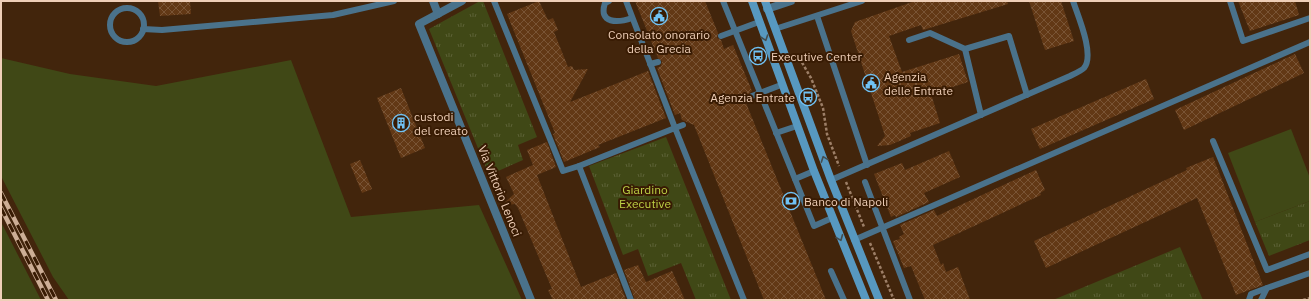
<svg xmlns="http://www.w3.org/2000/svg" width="1311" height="301" viewBox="0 0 1311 301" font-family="'IBM Plex Sans',sans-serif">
	<defs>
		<pattern id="park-tufts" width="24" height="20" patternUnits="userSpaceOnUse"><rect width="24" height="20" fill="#404816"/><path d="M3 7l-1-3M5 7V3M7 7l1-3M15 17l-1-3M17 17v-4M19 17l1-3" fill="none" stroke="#5c6136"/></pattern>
		<pattern id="building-cross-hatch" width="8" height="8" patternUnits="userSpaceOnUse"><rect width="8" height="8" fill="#623815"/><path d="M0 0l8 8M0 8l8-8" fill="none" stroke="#795435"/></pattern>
	</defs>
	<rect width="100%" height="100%" fill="#42250c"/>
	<g fill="#404816">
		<polygon points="1,58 70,74 156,86 291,60 351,217 479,205 522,300 69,300 53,277 1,176"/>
		<polygon points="1291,129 1310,178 1310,201 1255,222 1228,153"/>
		<polygon points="1,222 41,300 1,300"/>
	</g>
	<g fill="url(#park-tufts)">
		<polygon points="480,1 483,1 537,137 518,145 523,160 489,175 429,29"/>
		<polygon points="666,137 731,300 696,300 681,263 648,276 638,249 623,255 589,166"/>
		<polygon points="1310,201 1310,240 1269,256 1255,222"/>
		<polygon points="1180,247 1203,300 1053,300"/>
	</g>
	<g fill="url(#building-cross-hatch)">
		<polygon points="158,1 190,1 191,14 160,16"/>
		<polygon points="539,1 548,20 553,18 558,30 554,32 568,67 572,66 574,70 588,69 570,102 648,71 666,118 598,145 600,147 564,162 553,134 555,133 507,14"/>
		<polygon points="635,1 705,1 718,33 717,38 721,40 724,49 733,45 752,91 744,98 826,300 764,300 694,125 682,120 680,113 675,115 657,68 661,66 662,61 658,58"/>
		<polygon points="915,1 1007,1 1008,4 923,30 921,25 889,36 902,72 959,54 968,82 931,94 940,123 910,133 911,136 890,145 877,146 885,136 851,31 855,22"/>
		<polygon points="1029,1 1061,1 1074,41 1045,50"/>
		<polygon points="1238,1 1295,1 1299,15 1250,31"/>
		<polygon points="1295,54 1304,73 1184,130 1175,110"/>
		<polygon points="1146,79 1154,99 1040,149 1031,129"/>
		<polygon points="401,88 425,148 401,158 377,98"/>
		<polygon points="547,142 556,167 537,175 581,287 616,273 626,300 553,300 548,290 552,289 518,208 515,204 501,206 514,194 506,177 533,165 527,150"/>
		<polygon points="949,151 960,177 924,193 929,202 896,217 895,215 891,217 874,174 902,163 905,170"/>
		<polygon points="1213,157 1263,285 1236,295 1197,198 1046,268 1034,241 1187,170 1186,168"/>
		<polygon points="360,160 372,189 362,193 350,164"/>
		<polygon points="1036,170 1045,190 1040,193 1041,195 933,245 941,265 943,263 946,272 958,267 970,300 925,300 911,266 904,268 893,241 900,239 899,237 904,234 900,225 934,210 937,216"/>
		<polygon points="638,265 646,282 672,271 685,300 635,300 624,270"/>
	</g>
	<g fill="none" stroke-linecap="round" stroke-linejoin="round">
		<g stroke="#9d7f67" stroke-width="2.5" stroke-dasharray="3 2" stroke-linecap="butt">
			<polyline points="797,54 811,78 823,108 827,134 839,166"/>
			<polyline points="846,182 864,227"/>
			<polyline points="870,243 894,300"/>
			<polyline points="1303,300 1310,298"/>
		</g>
		<g stroke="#4a728b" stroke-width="6">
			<polyline points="494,1 563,171 579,166 631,300"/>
			<path d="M 609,1 L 605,3 C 598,24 618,23 632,18"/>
			<polyline points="626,1 675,128 683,125"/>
			<polyline points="723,1 814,226 832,218"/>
			<polyline points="1230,1 1243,41 1310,18"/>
			<circle cx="127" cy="25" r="17"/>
			<polyline points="817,16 867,165"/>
			<polyline points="143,29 162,30 333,15 394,1"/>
			<polyline points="775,29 862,1"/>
			<polyline points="721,36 759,22"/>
			<polyline points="909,40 930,33 965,49 1009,36 1027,95"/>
			<polyline points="965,49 981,115"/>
			<polyline points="650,64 658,62"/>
			<polyline points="752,96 781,85"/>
			<polyline points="776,133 797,126"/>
			<polyline points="1213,141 1267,270 1310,254"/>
			<polyline points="579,166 675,128 744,300"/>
			<polyline points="795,179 814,171"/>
			<path d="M 831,180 L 1070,76 C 1074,74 1081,71 1084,68 C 1095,55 1078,16 1073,1"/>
			<polyline points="865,182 910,300"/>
			<polyline points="854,240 1310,42"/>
			<polyline points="831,271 844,300"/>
			<polyline points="1249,300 1251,294 1267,288"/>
			<polyline points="1261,300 1267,288 1310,273"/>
		</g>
		<g stroke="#4a728b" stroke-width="8">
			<polyline points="433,1 438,14"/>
			<polyline points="462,1 419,24 531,300"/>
			<polyline points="767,9 791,1"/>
		</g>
		<g stroke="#5798c0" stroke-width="8">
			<polyline points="752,1 814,171 866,300"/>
			<polyline points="765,1 831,180 879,300"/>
		</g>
		<g stroke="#cdae96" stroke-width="4.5">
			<g id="rail">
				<polyline points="1,193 56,300"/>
				<polyline points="1,208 48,300"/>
			</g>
		</g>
		<use href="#rail" stroke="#381b03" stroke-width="3" stroke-dasharray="9" stroke-linecap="butt"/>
	</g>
	<defs><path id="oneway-chevron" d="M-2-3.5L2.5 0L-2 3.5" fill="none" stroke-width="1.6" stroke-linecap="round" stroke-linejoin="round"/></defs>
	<g stroke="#444d4f">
		<use href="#oneway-chevron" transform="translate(765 38) rotate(71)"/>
		<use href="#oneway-chevron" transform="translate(824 159) rotate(-110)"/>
		<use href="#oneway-chevron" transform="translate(840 238) rotate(68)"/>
	</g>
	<defs>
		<g id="civic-ring" transform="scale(0.9)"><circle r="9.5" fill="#381b03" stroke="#70c2f4" stroke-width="1.5"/><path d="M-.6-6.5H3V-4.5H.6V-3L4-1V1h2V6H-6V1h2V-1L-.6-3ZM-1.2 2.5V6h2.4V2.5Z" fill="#70c2f4"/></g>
		<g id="bus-ring" transform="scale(0.9)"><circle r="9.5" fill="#381b03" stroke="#70c2f4" stroke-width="1.5"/><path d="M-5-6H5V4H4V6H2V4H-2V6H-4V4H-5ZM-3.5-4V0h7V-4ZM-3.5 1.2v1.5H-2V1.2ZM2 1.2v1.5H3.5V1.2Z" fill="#70c2f4"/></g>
		<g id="building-ring" transform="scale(0.9)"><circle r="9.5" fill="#381b03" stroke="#70c2f4" stroke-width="1.5"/><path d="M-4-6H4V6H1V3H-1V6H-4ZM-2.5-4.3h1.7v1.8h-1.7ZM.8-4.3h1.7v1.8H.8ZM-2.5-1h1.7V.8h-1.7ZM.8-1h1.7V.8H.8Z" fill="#70c2f4"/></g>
		<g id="bank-ring" transform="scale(0.9)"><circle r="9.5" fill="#381b03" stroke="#70c2f4" stroke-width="1.5"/><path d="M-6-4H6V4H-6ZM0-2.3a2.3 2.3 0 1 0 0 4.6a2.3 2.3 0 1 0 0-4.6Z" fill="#70c2f4"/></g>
	</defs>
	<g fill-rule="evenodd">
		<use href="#civic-ring" x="659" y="16"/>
		<use href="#bus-ring" x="758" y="56"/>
		<use href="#civic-ring" x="871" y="83"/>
		<use href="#bus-ring" x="808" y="97"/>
		<use href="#building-ring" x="401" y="123"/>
		<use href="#bank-ring" x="791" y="201"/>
	</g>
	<g text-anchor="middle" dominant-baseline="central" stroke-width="4" stroke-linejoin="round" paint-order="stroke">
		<g font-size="12" fill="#efcfb8" stroke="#381b03" text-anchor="start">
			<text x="659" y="34" text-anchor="middle">Consolato onorario<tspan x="659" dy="14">della Grecia</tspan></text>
			<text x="771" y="56">Executive Center</text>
			<text x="884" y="76">Agenzia<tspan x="884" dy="14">delle Entrate</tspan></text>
			<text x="795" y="97" text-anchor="end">Agenzia Entrate</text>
			<text x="414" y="116">custodi<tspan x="414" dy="14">del creato</tspan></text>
			<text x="804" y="201">Banco di Napoli</text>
		</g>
		<g font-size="12" fill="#bcd045" stroke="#381b03">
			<text x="645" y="189">Giardino<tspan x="645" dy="14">Executive</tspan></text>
		</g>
		<g font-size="12" fill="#efcfb8" stroke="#381b03">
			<text transform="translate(500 191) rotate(68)">Via Vittorio Lenoci</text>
		</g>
	</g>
	<rect width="1311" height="301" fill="none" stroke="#efcfb8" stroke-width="4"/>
</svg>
